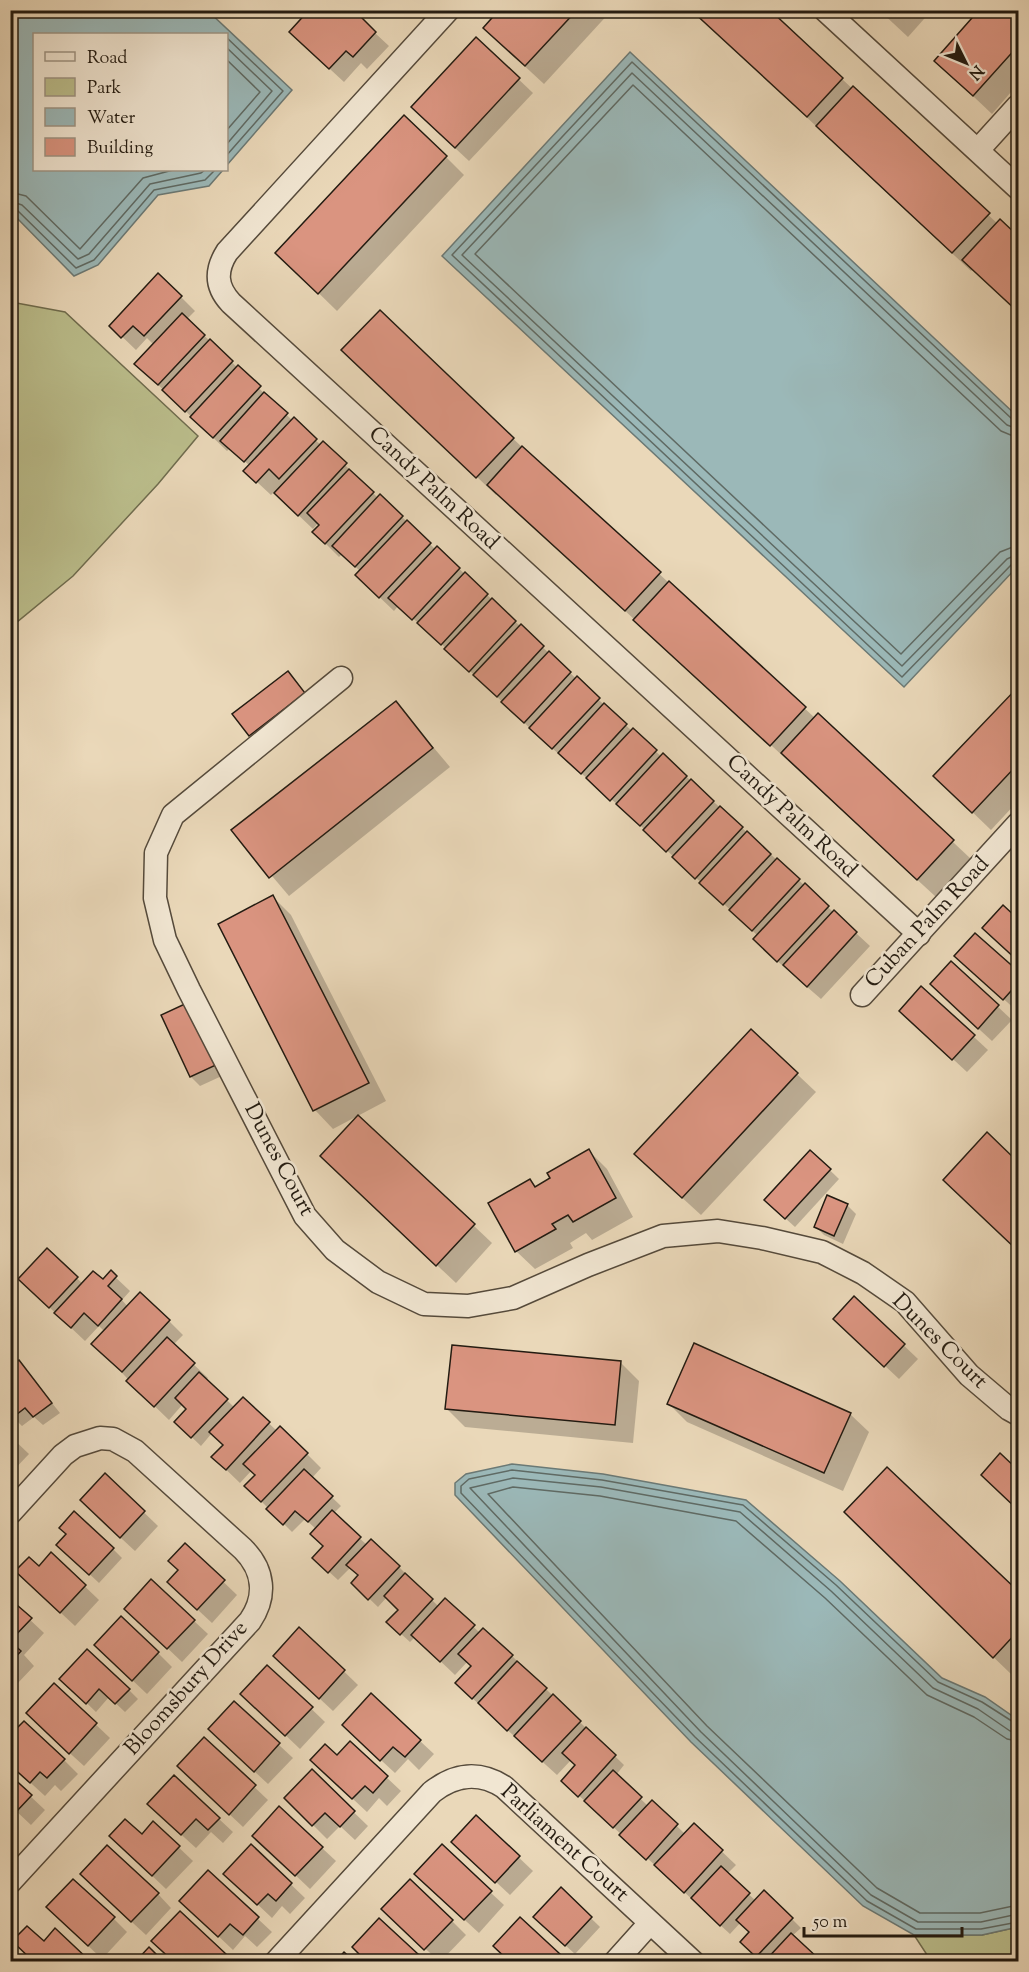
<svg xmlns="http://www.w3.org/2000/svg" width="1029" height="1972" viewBox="0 0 1029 1972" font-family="'Sorts Mill Goudy',serif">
	<rect width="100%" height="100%" fill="#ead8b9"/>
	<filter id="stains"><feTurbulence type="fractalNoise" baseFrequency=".00333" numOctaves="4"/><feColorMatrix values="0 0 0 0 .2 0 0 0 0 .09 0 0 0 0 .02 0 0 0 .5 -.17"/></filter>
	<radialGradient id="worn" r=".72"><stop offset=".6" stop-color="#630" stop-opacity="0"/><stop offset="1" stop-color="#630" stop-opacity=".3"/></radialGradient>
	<g fill="#bbbe8c" stroke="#6f6c4e" stroke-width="1.5">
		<polygon points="11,302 65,312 198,436 158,484 73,576 16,623 11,661"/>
		<polygon points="1018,1927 1018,1961 931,1961 914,1935 982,1935"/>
	</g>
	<g fill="#9bb8b8" stroke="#6b7975" stroke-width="1.5">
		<polygon points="10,11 208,11 292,90 227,165 226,34 34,34 34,170 223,170 209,186 158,195 98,265 74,276 11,212"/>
		<polygon points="630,52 1018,417 1018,566 904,687 442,256"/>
		<polygon points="512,1464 603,1474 746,1500 840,1581 942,1678 985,1697 1018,1720 1018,1927 982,1935 914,1935 863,1906 691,1742 455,1495 455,1483 466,1474"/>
	</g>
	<g fill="#0003">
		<polygon points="501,10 612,10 544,84 503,46"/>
		<polygon points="692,10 842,79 998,224 1000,221 1018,238 1018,311 973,269 971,271"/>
		<polygon points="879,10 932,10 908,37"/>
		<polygon points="981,10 1018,10 1018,84 992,114 936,61"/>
		<polygon points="375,33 389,46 367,69 361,63 344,82 305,46"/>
		<polygon points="476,39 533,93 469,161 426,121"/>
		<polygon points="446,157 464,175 337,311 296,271"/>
		<polygon points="181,297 195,311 187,319 293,421 321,445 323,443 379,499 402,517 436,550 437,548 632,731 662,757 663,755 870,946 821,999 768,953 758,936 626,812 538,736 428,631 398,606 394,611 371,589 361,572 342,554 339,557 314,532 321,525 319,522 313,529 274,492 271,495 245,471 250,466 230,448 227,451 150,377 154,345 147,338 136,350 111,326"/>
		<polygon points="380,312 523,448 815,718 818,715 971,859 936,897 497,493 496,495 362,368"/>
		<polygon points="287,673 318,708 264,749 234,714"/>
		<polygon points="1018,689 1018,801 991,830 935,776"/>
		<polygon points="396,703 450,767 289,896 233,830"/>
		<polygon points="1018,894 1018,908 1012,902"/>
		<polygon points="273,897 291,915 386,1101 333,1129 315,1110 220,924"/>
		<polygon points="1003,907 1018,921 1018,961 997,942"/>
		<polygon points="975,935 1018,973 1018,1012 956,956"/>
		<polygon points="951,963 1012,1020 992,1041 945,998"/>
		<polygon points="921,988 988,1050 967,1072 915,1024"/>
		<polygon points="187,1004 224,1075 200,1086 191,1077 163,1015"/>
		<polygon points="751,1031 816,1092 701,1215 655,1173"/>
		<polygon points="359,1117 492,1243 456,1283 340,1174"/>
		<polygon points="987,1134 1018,1164 1018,1250 963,1198"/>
		<polygon points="589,1151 607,1169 633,1217 592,1240 586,1233 570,1243 573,1248 535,1269 516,1251 530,1181 537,1187"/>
		<polygon points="811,1152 839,1179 795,1227 775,1209"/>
		<polygon points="847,1205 856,1214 843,1244 824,1235 815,1226"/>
		<polygon points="47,1250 83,1284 103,1282 111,1273 130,1291 122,1300 128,1307 169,1321 183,1335 173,1345 208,1378 206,1380 235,1408 243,1399 277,1431 281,1428 321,1468 312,1478 341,1506 333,1514 367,1545 399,1567 439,1607 445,1600 480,1633 512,1656 624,1765 616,1775 648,1806 652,1802 685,1834 694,1825 736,1865 727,1874 756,1901 792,1919 801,1928 792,1936 820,1962 762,1962 742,1942 751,1933 741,1922 730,1934 563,1781 577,1766 571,1760 557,1775 471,1697 473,1666 468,1661 455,1675 415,1637 410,1642 388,1622 400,1610 387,1597 378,1607 353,1583 360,1576 351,1567 338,1580 314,1558 325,1547 316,1529 305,1519 292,1532 246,1486 257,1475 252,1470 240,1483 213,1457 224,1445 212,1433 201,1446 176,1422 188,1409 183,1404 169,1420 142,1394 107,1357 105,1332 99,1326 85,1341 29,1288"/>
		<polygon points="854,1298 918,1359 899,1379 849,1332"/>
		<polygon points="19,1362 60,1413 43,1425 34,1417 22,1426 13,1417"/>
		<polygon points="621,1363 639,1381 633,1443 465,1427 447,1409"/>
		<polygon points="668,1403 850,1414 869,1432 843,1491 687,1422"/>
		<polygon points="10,1436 29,1454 10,1474"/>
		<polygon points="1001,1456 1018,1472 1018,1509 996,1488"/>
		<polygon points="887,1469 1018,1593 1018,1669 1012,1675 928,1594"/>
		<polygon points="105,1475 158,1526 135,1551 95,1514"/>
		<polygon points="185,1545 237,1595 212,1623 183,1596 179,1571"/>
		<polygon points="113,1549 122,1558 99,1583 67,1553"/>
		<polygon points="51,1554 99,1600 75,1626 31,1585 39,1568"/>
		<polygon points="10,1601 44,1633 24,1655 34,1666 17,1684 10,1678"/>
		<polygon points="194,1621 208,1634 182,1662 140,1622"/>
		<polygon points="300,1629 358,1685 333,1711 289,1670"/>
		<polygon points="158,1653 172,1667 147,1694 110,1659"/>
		<polygon points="268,1667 325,1722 300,1749 256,1707"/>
		<polygon points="54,1685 110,1738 84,1766 41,1727"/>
		<polygon points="70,1687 129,1690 138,1699 125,1712 109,1697 96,1712"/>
		<polygon points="234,1703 293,1758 268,1784 224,1743"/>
		<polygon points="357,1738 420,1741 434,1754 419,1770 408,1759 395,1773"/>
		<polygon points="204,1739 268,1800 243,1827 193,1780"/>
		<polygon points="350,1743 401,1791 387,1806 379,1798 367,1812 326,1774"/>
		<polygon points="64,1760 78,1774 61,1791 55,1785 45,1796 10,1764"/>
		<polygon points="312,1772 368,1826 355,1840 340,1826 327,1839 286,1798"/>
		<polygon points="10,1777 45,1810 31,1825 15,1810 10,1815"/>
		<polygon points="476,1817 533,1871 510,1895 467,1855"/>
		<polygon points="163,1818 219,1819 233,1832 223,1843 211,1832 196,1848"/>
		<polygon points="153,1823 193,1861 166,1889 125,1850"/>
		<polygon points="251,1846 305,1898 290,1914 282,1906 272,1918 239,1887"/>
		<polygon points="322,1848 336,1861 310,1889 268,1849"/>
		<polygon points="208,1872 272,1932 257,1947 245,1936 233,1950 195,1914"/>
		<polygon points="95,1888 158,1894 171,1908 146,1935"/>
		<polygon points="430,1888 490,1892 504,1905 479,1933"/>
		<polygon points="561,1889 600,1927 575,1954 544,1926"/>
		<polygon points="180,1913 232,1962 175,1962"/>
		<polygon points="113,1918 127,1932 102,1959 62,1921"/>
		<polygon points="520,1919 565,1962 511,1962"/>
		<polygon points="380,1920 424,1962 368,1962"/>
		<polygon points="452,1921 466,1935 440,1962 397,1923"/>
		<polygon points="10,1953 20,1962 10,1962"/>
		<polygon points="488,1954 495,1962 481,1962"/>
	</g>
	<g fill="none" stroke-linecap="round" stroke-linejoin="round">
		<g stroke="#5f6a64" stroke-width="1.5">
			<polyline points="226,37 283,91 226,156"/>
			<polyline points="226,47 272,91 226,145"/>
			<polyline points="226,59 260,92 226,131"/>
			<polyline points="10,192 26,196 80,249 143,178 173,170"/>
			<polyline points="10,201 22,205 78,259 89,254 150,184 201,173 205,170"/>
			<polyline points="10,208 17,210 76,268 94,260 154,190 205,180 215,170"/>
			<polyline points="1018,421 1012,419 632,62 452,255 902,677 1012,564 1018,562"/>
			<polyline points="1018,429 1007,425 632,73 462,255 902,666 1007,559 1018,554"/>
			<polyline points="1018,438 1001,431 633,85 475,254 901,654 1000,552 1018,545"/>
			<polyline points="1018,1725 982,1702 938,1682 836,1585 743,1505 602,1480 512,1470 469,1479 461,1486 461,1493 695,1737 867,1901 916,1929 981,1929 1018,1922"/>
			<polyline points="1018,1732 1010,1731 978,1709 933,1688 831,1591 740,1512 601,1487 513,1478 470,1488 701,1732 871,1895 918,1922 981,1922 1018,1914"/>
			<polyline points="1018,1741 1007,1739 974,1717 927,1695 825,1598 736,1521 600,1496 513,1487 488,1494 707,1726 877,1888 920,1913 980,1913 1018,1905"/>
		</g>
	</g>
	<g fill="#da9480" stroke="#231b11" stroke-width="1.5">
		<polygon points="309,10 354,10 376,32 353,57 346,51 329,69 289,32"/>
		<polygon points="499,10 577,10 525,66 483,28"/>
		<polygon points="691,10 770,10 843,78 807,117"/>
		<polygon points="979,10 1018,10 1018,46 973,96 934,61"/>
		<polygon points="476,37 520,78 455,148 411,107"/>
		<polygon points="853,86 990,213 952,253 816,126"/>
		<polygon points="404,115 447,156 318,294 275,253"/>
		<polygon points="1000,219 1018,236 1018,312 962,260"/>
		<polygon points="158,273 182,296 144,336 133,326 121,338 109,326"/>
		<polygon points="380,310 514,438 476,478 341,350"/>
		<polygon points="182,313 205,335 158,385 134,364"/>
		<polygon points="210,339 233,361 185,412 162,390"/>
		<polygon points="238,365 261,386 213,438 190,417"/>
		<polygon points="264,392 288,413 244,462 220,441"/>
		<polygon points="294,417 317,439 279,479 269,469 256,483 243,471"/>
		<polygon points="323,441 347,463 298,516 274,493"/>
		<polygon points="522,446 661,572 625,611 487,485"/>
		<polygon points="349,469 374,492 325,544 312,532 319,525 307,513"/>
		<polygon points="380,494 403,516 355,567 332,546"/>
		<polygon points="407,520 431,543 379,598 355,575"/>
		<polygon points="437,546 460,568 412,620 388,598"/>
		<polygon points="465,572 488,594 441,645 417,623"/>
		<polygon points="669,581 806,707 770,746 633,620"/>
		<polygon points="492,598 516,621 469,672 444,649"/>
		<polygon points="521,624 544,646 497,697 473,675"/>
		<polygon points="549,651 571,672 524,723 501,702"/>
		<polygon points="288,671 305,693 249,736 232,714"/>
		<polygon points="577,676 600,698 552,749 529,728"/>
		<polygon points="1018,687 1018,764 972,813 933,776"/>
		<polygon points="396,701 433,748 269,878 231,830"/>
		<polygon points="604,703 627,724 581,774 558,753"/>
		<polygon points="818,713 954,840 917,880 781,753"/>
		<polygon points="633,728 657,750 610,801 586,778"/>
		<polygon points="663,753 687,776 640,826 616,804"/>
		<polygon points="691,779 714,801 666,852 643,830"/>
		<polygon points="720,806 743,827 695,879 672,857"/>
		<polygon points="747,831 771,854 723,905 699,883"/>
		<polygon points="777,858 800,879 752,931 729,910"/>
		<polygon points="805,883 829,906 777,962 753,939"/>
		<polygon points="273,895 369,1083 313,1111 218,924"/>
		<polygon points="1003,905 1018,919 1018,961 982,928"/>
		<polygon points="834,910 857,932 807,987 783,965"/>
		<polygon points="975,933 1018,971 1018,983 1003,1000 954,956"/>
		<polygon points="951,961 999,1005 978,1029 930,984"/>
		<polygon points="921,986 975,1035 952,1060 899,1011"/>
		<polygon points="187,1003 216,1065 190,1077 161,1015"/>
		<polygon points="751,1029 798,1073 682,1198 634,1154"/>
		<polygon points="358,1115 475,1224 436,1266 320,1156"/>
		<polygon points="987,1132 1018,1162 1018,1251 943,1180"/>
		<polygon points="589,1149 616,1198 573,1222 568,1215 552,1224 556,1229 515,1252 488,1203 530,1179 535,1187 550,1178 547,1173"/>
		<polygon points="810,1150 831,1169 785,1219 764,1200"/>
		<polygon points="827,1195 848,1204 834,1236 814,1227"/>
		<polygon points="47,1248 78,1277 49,1308 18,1279"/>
		<polygon points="111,1270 117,1276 108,1286 122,1299 98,1326 84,1313 71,1328 54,1313 93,1271 103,1279"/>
		<polygon points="140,1292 170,1320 122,1372 91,1344"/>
		<polygon points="854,1296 905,1344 884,1367 833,1319"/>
		<polygon points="167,1337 195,1363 154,1407 126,1381"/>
		<polygon points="694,1343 851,1413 824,1473 667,1404"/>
		<polygon points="452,1345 621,1361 615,1425 445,1409"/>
		<polygon points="19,1360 52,1403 33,1417 25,1408 12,1418 10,1416 10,1367"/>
		<polygon points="199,1372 228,1399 191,1438 174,1422 186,1409 175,1398"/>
		<polygon points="243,1397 270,1422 226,1470 211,1457 223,1445 209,1432"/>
		<polygon points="280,1426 308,1453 261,1502 244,1486 255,1475 243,1464"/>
		<polygon points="1000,1453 1018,1470 1018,1510 981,1475"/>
		<polygon points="887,1467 1018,1591 1018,1631 993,1658 844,1512"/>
		<polygon points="304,1469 333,1496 308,1522 295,1511 283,1525 266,1509"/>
		<polygon points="105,1473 145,1511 120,1538 80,1500"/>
		<polygon points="332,1510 361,1537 328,1573 312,1558 323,1546 310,1534"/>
		<polygon points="74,1511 114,1548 89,1575 56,1545 66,1534 59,1528"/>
		<polygon points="371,1539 400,1566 368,1600 351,1583 358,1575 346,1565"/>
		<polygon points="185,1543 225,1580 197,1610 167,1582 178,1570 168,1561"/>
		<polygon points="51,1552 86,1585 60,1613 15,1571 29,1557 39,1566"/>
		<polygon points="405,1573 433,1599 400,1635 386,1622 398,1610 384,1596"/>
		<polygon points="151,1579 195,1620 167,1649 124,1609"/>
		<polygon points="445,1598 475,1625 440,1662 411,1635"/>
		<polygon points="10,1599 32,1618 10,1641"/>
		<polygon points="121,1616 159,1652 132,1681 94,1645"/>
		<polygon points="299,1627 345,1670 319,1699 273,1656"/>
		<polygon points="483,1628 513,1655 472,1699 455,1683 471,1666 458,1654"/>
		<polygon points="10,1641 21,1651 10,1663"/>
		<polygon points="87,1649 130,1689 115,1704 99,1689 86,1704 59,1679"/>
		<polygon points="517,1661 547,1688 507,1731 478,1703"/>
		<polygon points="267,1665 313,1707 285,1736 240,1694"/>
		<polygon points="54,1683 97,1723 69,1754 26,1713"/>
		<polygon points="371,1693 421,1740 405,1757 393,1747 380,1761 342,1725"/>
		<polygon points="553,1694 581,1721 542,1762 514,1736"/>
		<polygon points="234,1701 280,1743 254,1772 208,1729"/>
		<polygon points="24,1721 65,1759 47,1778 40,1772 30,1783 10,1765 10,1735"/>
		<polygon points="586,1727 616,1755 578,1797 561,1781 575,1765 562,1753"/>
		<polygon points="204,1737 256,1785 229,1815 177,1766"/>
		<polygon points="350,1741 388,1776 373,1793 365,1786 352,1799 310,1760 325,1744 337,1755"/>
		<polygon points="312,1769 355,1811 340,1827 325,1813 312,1826 284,1798"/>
		<polygon points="613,1770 642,1797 613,1828 584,1801"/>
		<polygon points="10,1775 32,1795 16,1812 10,1807"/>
		<polygon points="174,1775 220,1818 208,1830 196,1819 181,1835 147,1804"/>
		<polygon points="652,1800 678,1824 646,1860 619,1835"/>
		<polygon points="279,1806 323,1847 295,1876 252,1836"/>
		<polygon points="476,1815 520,1856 495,1883 451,1842"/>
		<polygon points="125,1819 142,1834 153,1821 180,1846 152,1876 109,1836"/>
		<polygon points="694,1823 723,1850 684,1893 654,1865"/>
		<polygon points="251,1844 292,1883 276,1901 268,1894 257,1905 223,1874"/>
		<polygon points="442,1844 492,1891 464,1920 414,1874"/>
		<polygon points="107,1845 159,1893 131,1922 80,1874"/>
		<polygon points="721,1866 750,1893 720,1926 691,1898"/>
		<polygon points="208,1870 259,1917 243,1935 230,1924 218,1937 179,1901"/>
		<polygon points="73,1879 115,1917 88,1946 46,1907"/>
		<polygon points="410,1879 453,1920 424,1950 381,1909"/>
		<polygon points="561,1887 592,1917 565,1946 533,1917"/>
		<polygon points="764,1890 793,1918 756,1957 740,1942 749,1932 736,1920"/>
		<polygon points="180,1911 226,1954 219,1962 174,1962 151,1941"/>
		<polygon points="520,1917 560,1954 553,1962 537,1962 532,1957 528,1962 510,1962 493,1946"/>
		<polygon points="379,1918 418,1954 411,1962 367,1962 352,1947"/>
		<polygon points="27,1926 44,1941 55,1928 91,1962 34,1962 12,1941"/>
		<polygon points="791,1933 819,1959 817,1962 764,1962"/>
		<polygon points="149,1947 164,1962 135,1962"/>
		<polygon points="344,1952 355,1962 335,1962"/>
	</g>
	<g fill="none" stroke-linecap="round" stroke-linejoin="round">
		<g stroke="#554a3b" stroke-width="25">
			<g id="minor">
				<path d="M 448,10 L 227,252 C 215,271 216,287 231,303 L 919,934"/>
				<polyline points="825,10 1018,188"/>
				<polyline points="978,150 1018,106"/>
				<polyline points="341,678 173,815 156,853 155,898 165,940 189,990 305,1216 335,1250 378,1282 424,1304 468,1306 513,1298 588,1265 663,1236 718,1231 762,1238 822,1252 863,1273 905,1302 969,1375 1009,1409 1018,1414"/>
				<polyline points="862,995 1018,824"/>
				<path d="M 10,1513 L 63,1455 L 75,1446 L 100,1438 L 113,1439 L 135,1451 L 243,1549 C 264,1570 267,1596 250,1621 L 10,1882"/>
				<path d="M 276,1962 L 432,1792 C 455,1774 479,1771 504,1787 L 693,1962"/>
				<polyline points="615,1962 650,1923"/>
			</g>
		</g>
		<use href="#minor" stroke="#f1e6d2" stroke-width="22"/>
	</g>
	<g text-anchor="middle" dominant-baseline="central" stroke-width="5" stroke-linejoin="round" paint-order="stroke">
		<g font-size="22" fill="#231b11" stroke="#f1e6d2">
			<text transform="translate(433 489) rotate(43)">Candy Palm Road</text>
			<text transform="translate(791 817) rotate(43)">Candy Palm Road</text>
			<text transform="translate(928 923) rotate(-47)">Cuban Palm Road</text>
			<text transform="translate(278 1160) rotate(62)">Dunes Court</text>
			<text transform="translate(939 1342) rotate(45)">Dunes Court</text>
			<text transform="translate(187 1689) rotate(-48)">Bloomsbury Drive</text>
			<text transform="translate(564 1844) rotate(42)">Parliament Court</text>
		</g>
	</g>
	<rect width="1029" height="1972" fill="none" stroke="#ead8b9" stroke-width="36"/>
	<rect x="12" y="12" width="1005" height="1948" fill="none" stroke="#231b11" stroke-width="3"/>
	<rect x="18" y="18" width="993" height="1936" fill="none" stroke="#231b11" stroke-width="1.5"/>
	<rect x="33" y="33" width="195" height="138" fill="#f1e6d2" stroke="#9f9585" stroke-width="1.5"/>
	<rect x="45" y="52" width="30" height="9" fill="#f1e6d2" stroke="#9f9585" stroke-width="1.5"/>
	<text x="87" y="63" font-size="18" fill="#231b11">Road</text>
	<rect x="45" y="78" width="30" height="18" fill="#bbbe8c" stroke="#9f9585" stroke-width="1.5"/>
	<text x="87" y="93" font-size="18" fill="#231b11">Park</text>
	<rect x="45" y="108" width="30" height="18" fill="#9bb8b8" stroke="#9f9585" stroke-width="1.5"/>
	<text x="87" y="123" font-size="18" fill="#231b11">Water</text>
	<rect x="45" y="138" width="30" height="18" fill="#da9480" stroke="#9f9585" stroke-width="1.5"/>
	<text x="87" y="153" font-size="18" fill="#231b11">Building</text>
	<g transform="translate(966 63) rotate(133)" stroke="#f1e6d2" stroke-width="4.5" paint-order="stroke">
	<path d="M0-4.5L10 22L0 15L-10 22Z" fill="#231b11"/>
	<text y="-9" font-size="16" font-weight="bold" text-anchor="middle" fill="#231b11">N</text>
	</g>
	<path d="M804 1927v9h158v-9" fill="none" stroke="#231b11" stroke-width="3"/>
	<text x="813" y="1927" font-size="18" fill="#231b11" stroke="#f1e6d2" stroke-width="4.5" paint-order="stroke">50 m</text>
	<rect width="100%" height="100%" filter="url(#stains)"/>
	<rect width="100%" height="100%" fill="url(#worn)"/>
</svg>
